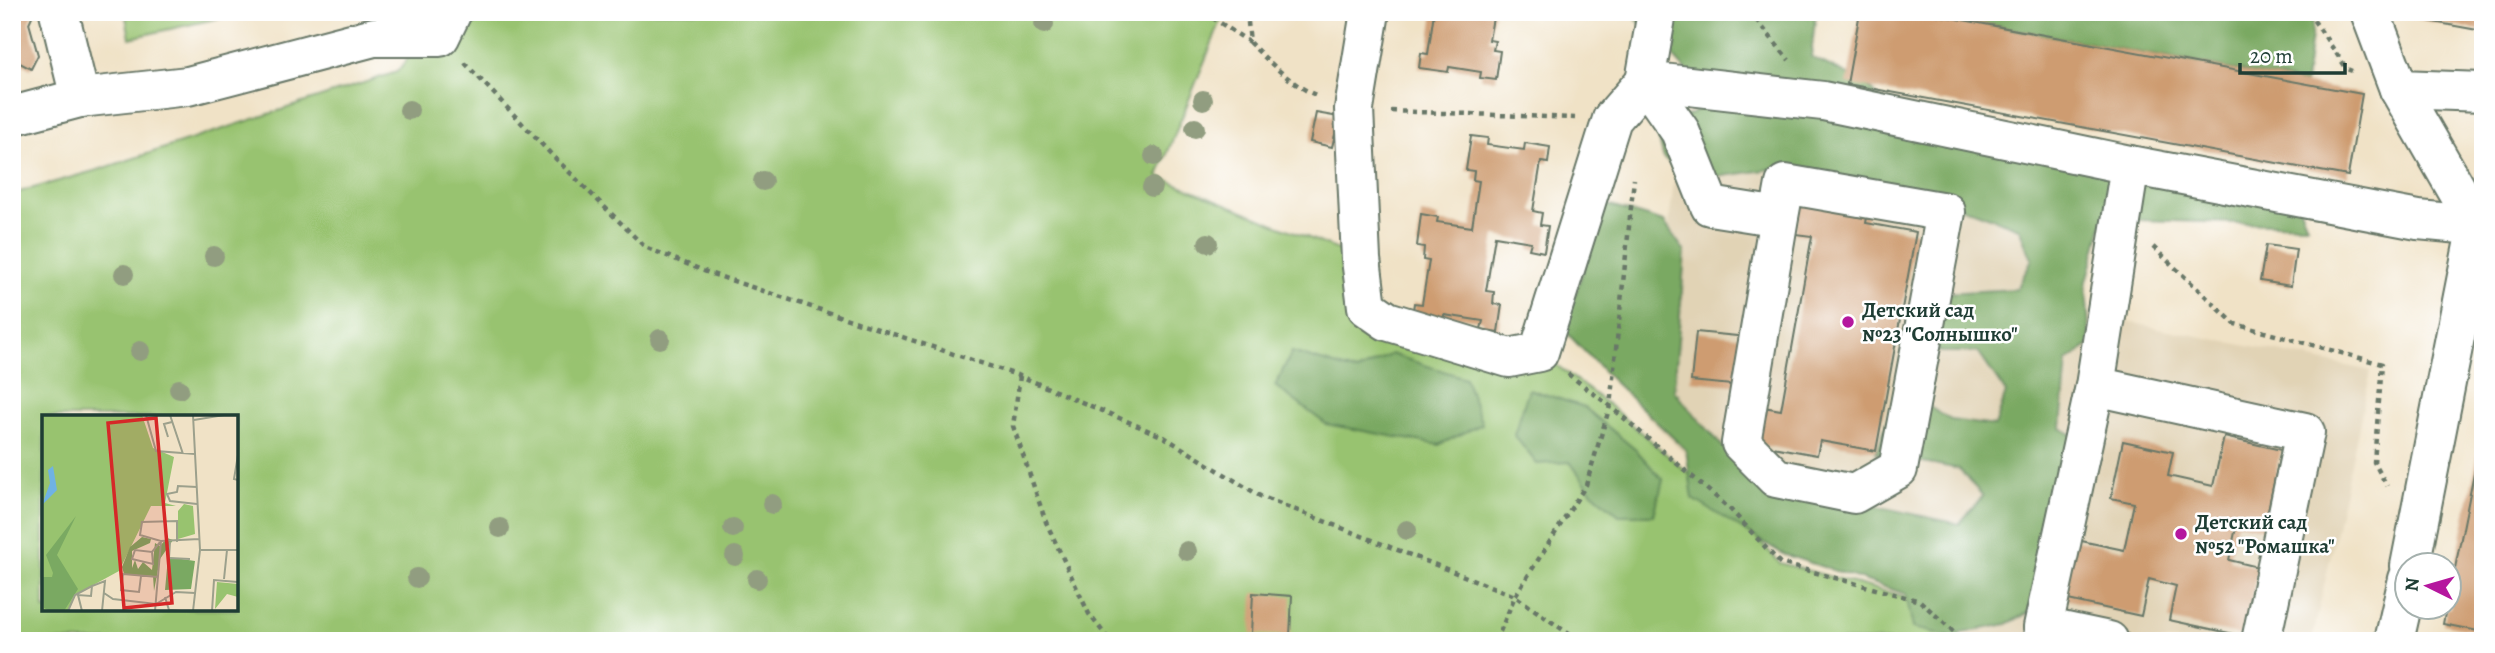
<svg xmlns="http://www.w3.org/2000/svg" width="2495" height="653" viewBox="0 0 2495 653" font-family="Alegreya,serif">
	<rect width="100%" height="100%" fill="#fff"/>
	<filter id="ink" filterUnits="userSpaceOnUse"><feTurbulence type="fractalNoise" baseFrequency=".0143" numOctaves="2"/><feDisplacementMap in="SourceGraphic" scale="14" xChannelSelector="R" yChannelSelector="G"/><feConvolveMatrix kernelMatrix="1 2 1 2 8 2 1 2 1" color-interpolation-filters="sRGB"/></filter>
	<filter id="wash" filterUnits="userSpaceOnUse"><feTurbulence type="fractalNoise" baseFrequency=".00686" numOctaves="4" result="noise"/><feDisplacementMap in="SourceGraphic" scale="28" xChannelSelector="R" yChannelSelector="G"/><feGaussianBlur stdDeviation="1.57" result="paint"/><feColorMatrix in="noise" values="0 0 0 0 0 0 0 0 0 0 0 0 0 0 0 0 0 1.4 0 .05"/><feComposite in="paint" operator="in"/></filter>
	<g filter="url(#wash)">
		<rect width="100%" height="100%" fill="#f0e2c6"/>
		<polygon fill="#e1d3b5" points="1680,131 2090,206 2069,310 2371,371 2312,641 1974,641 1925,599 1787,555 1646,416"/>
		<g fill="#98c36f" stroke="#5c8052" stroke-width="2" fill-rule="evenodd">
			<polygon points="125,12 223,12 224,17 130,38"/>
			<path d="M 444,12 L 1222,12 L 1223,16 L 1158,176 L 1348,254 L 1367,307 L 1539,352 L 1610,406 L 1730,509 L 1780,563 L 1920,601 L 1964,641 L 12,641 L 12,194 L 101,169 L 397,72 ZM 44,417 L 236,417 L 236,609 L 44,609 Z"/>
		</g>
		<g fill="#7aa962" stroke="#4c734b" stroke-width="2">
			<polygon points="1629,12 1816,12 1811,57 1865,83 1890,110 1888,136 2296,199 2307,225 2104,219 2086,285 2090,345 2067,361 2061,428 2092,447 2076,481 2045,499 2047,547 2039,607 2007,624 1948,636 1913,628 1906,594 1783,554 1693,499 1686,450 1610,378 1564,330 1604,204 1664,222 1685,252 1674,391 1751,479 1959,524 1983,496 1959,469 1876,453 1889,418 1919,401 1951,420 1995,426 2006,393 1978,352 1943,352 1906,347 1943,293 2017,289 2032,259 2019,228 1974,211 1780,168 1694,180 1664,159 1655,125 1689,115 1713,101 1662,44"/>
			<polygon points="1920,12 2314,12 2305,83"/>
			<polygon points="1292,352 1357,372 1391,354 1465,378 1482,424 1439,445 1326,424 1275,386"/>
			<polygon points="1529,389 1584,407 1637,451 1663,480 1654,515 1619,515 1591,491 1570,462 1537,464 1514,435"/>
		</g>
		<g id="blocks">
			<g fill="#ce9c71">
				<polygon points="12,12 34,12 29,23 38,55 31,69 20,63 12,75"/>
				<polygon points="1434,12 1494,12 1489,40 1495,41 1493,50 1500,51 1496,80 1480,78 1481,72 1449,67 1448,72 1419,68 1421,53 1428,54"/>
				<polygon points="1860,12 1920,12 2362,94 2348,176 1847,84"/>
				<polygon points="2389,12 2483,12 2483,31 2389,14"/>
				<polygon points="1316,113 1339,117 1332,147 1310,142"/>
				<polygon points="1471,136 1488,138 1487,145 1524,150 1525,143 1550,147 1548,163 1541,162 1533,211 1542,213 1540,225 1548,226 1544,252 1529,249 1531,242 1495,236 1486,291 1494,292 1493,304 1502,305 1498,332 1481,329 1483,321 1444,315 1443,322 1412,317 1414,303 1422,304 1429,261 1423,260 1424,247 1417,246 1421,214 1438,217 1437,222 1472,227 1479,181 1473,180 1474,171 1466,170"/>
				<polygon points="1802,194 1869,206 1866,223 1916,232 1876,451 1820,441 1817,455 1756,444 1763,407 1781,410 1812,236 1795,234"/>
				<polygon points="2266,245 2296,249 2291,286 2260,281"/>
				<polygon points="1696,332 1747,337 1742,386 1691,381"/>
				<polygon points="2482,434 2483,434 2483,632 2443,624 2446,608 2450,608 2450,593"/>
				<polygon points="2224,437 2281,450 2264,529 2237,523 2229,560 2258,567 2243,636 2169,620 2176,586 2149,579 2141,616 2059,598 2072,539 2124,550 2134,503 2111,498 2123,441 2173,452 2168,476 2213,486"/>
				<polygon points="1253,593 1292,596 1290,636 1251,634"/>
			</g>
		</g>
	</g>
	<g filter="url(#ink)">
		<use href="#blocks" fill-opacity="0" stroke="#687767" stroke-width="2"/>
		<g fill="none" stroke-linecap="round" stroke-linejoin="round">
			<g stroke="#687767" stroke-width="42">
				<g id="minor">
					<polyline points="59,12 80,98"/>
					<polyline points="1370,12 1354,109 1361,259 1367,307 1387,321 1509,358 1539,352 1612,119 1645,81 1680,131 1710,206 1779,217 1741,443 1776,478 1854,494 1898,469 1946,212 1785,184 1779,217"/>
					<polyline points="1657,12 1645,81 1823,101 2130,165 2418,220 2483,226"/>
					<polyline points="2370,12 2399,89 2477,225 2410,566"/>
					<polyline points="2399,89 2483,92"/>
					<polyline points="12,116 80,98 188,86 374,37 440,37 452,12"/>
					<polyline points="2095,386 2305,432 2261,641"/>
					<polyline points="2109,641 2043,627 2095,386 2130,165"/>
					<polyline points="2394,641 2408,579"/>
				</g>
			</g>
			<g stroke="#687767" stroke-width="4.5" stroke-dasharray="5 5" stroke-linecap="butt">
				<polyline points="1204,12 1249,42"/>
				<path d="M 1247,12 L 1250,43 C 1270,62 1292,86 1318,96"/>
				<polyline points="1750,12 1789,60"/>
				<polyline points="2308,12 2347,69 2352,71"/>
				<polyline points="465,63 550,153 645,247 709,273 1020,376 1164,437 1260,496 1515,596 1579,641"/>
				<polyline points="1391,111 1575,118"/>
				<polyline points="2153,247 2235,324 2382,364 2374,462 2387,486"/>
				<polyline points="1568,374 1610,406 1730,509 1780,563 1920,601 1964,641"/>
				<polyline points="1020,376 1013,426 1046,522 1089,614 1110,641"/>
				<polyline points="1496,641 1515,596 1586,485 1610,406 1634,179"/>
			</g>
			<use href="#minor" stroke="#fff" stroke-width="38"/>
		</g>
		<g fill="#919d80">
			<circle cx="1044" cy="24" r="10"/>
			<circle cx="1203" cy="100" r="10"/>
			<circle cx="409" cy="110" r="10"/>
			<circle cx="1195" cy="128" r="10"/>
			<circle cx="1154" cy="156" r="10"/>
			<circle cx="763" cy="181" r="10"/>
			<circle cx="1152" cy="187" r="10"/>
			<circle cx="1208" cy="243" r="10"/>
			<circle cx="214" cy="256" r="10"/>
			<circle cx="124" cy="274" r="10"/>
			<circle cx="660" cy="339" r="10"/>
			<circle cx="140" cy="351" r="10"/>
			<circle cx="179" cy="389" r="10"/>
			<circle cx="772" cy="504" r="10"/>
			<circle cx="500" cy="528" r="10"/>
			<circle cx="733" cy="528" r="10"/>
			<circle cx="1407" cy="530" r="10"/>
			<circle cx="1187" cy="551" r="10"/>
			<circle cx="735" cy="556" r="10"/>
			<circle cx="417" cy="578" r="10"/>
			<circle cx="757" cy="579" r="10"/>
		</g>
	</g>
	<g fill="#b5179e" stroke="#fff" stroke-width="2.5">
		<circle cx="1848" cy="322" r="7"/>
		<circle cx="2181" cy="534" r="7"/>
	</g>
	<g text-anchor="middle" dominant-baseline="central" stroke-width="5" stroke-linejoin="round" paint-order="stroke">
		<g font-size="21" font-weight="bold" fill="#1f3d34" stroke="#fff" text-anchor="start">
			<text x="1862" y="310">Детский сад<tspan x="1862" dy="24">№23 "Солнышко"</tspan></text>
			<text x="2195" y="522">Детский сад<tspan x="2195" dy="24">№52 "Ромашка"</tspan></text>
		</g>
	</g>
	<g transform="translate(42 415)">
		<rect width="196" height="196" fill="#f0e2c6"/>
		<path d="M 0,0 L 100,0 L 111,33 L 132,42 L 123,88 L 134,91 L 109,91 L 77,156 L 33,180 L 26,196 L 0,196 ZM 142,89 L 151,91 L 153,119 L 136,124 L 136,96 ZM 175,167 L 196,169 L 196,182 L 185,179 L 173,194 Z" fill="#98c36f"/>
		<path d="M 34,101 L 15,140 L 36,174 L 22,196 L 8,196 L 2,193 L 0,173 L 0,162 L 10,162 L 11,158 L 4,140 ZM 100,122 L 109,124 L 108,128 L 90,136 L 90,153 L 93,145 L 96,154 L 101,147 L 110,155 L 113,128 L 118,131 L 125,123 L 131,125 L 118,144 L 112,176 L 111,161 L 82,159 L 80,152 L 88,132 ZM 126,142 L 153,146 L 149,174 L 123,175 Z" fill="#7aa962"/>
		<path d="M 11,51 L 15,75 L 0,90 L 8,68 L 6,55 Z" fill="#6fb2e4"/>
		<path fill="none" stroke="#9ca08c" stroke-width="2" d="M 104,0 L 114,36 L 153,39M 128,0 L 141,39M 151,0 L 158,135 L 151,196M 152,5 L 182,0M 126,22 L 122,9 L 130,7M 196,40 L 192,64 L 196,65M 155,72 L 136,71 L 135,77 L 125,79 L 128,86 L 155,89M 128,127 L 127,143 L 148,144M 159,135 L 196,135M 110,137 L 111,149 L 90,144 L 93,135 L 110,137 L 119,126 L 98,120 L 100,107 L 135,106 L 135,127M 99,161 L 97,177 L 79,175 L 81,159 L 116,162M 182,164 L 185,135M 62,178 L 71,184 L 114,189 L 134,177 L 153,178M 123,182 L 127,195 L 139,196M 26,196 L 33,180 L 50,171M 40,196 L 36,180 L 49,181 L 50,171 L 63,166 L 60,196M 113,196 L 119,126 L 157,124M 170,196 L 172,165 L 196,167"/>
		<path fill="#d62828" fill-opacity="0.15" stroke="#d62828" stroke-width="3.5" d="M 114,3 L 130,188 L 82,193 L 66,8 Z"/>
		<rect width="196" height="196" fill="none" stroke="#1f3d34" stroke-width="3.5"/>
	</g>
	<rect width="2495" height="653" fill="none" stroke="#fff" stroke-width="42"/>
	<g transform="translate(2428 586) rotate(275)"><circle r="33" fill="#ffffff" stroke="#a5b1ae" stroke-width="2"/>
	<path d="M0-5L12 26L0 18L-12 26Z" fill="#b5179e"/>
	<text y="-10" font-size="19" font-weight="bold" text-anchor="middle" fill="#1f3d34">N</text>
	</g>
	<path d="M2240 63v10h105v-10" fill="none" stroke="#1f3d34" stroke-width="3.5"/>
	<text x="2250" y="63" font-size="21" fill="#1f3d34" stroke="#ffffff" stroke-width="5" paint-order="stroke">20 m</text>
</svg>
